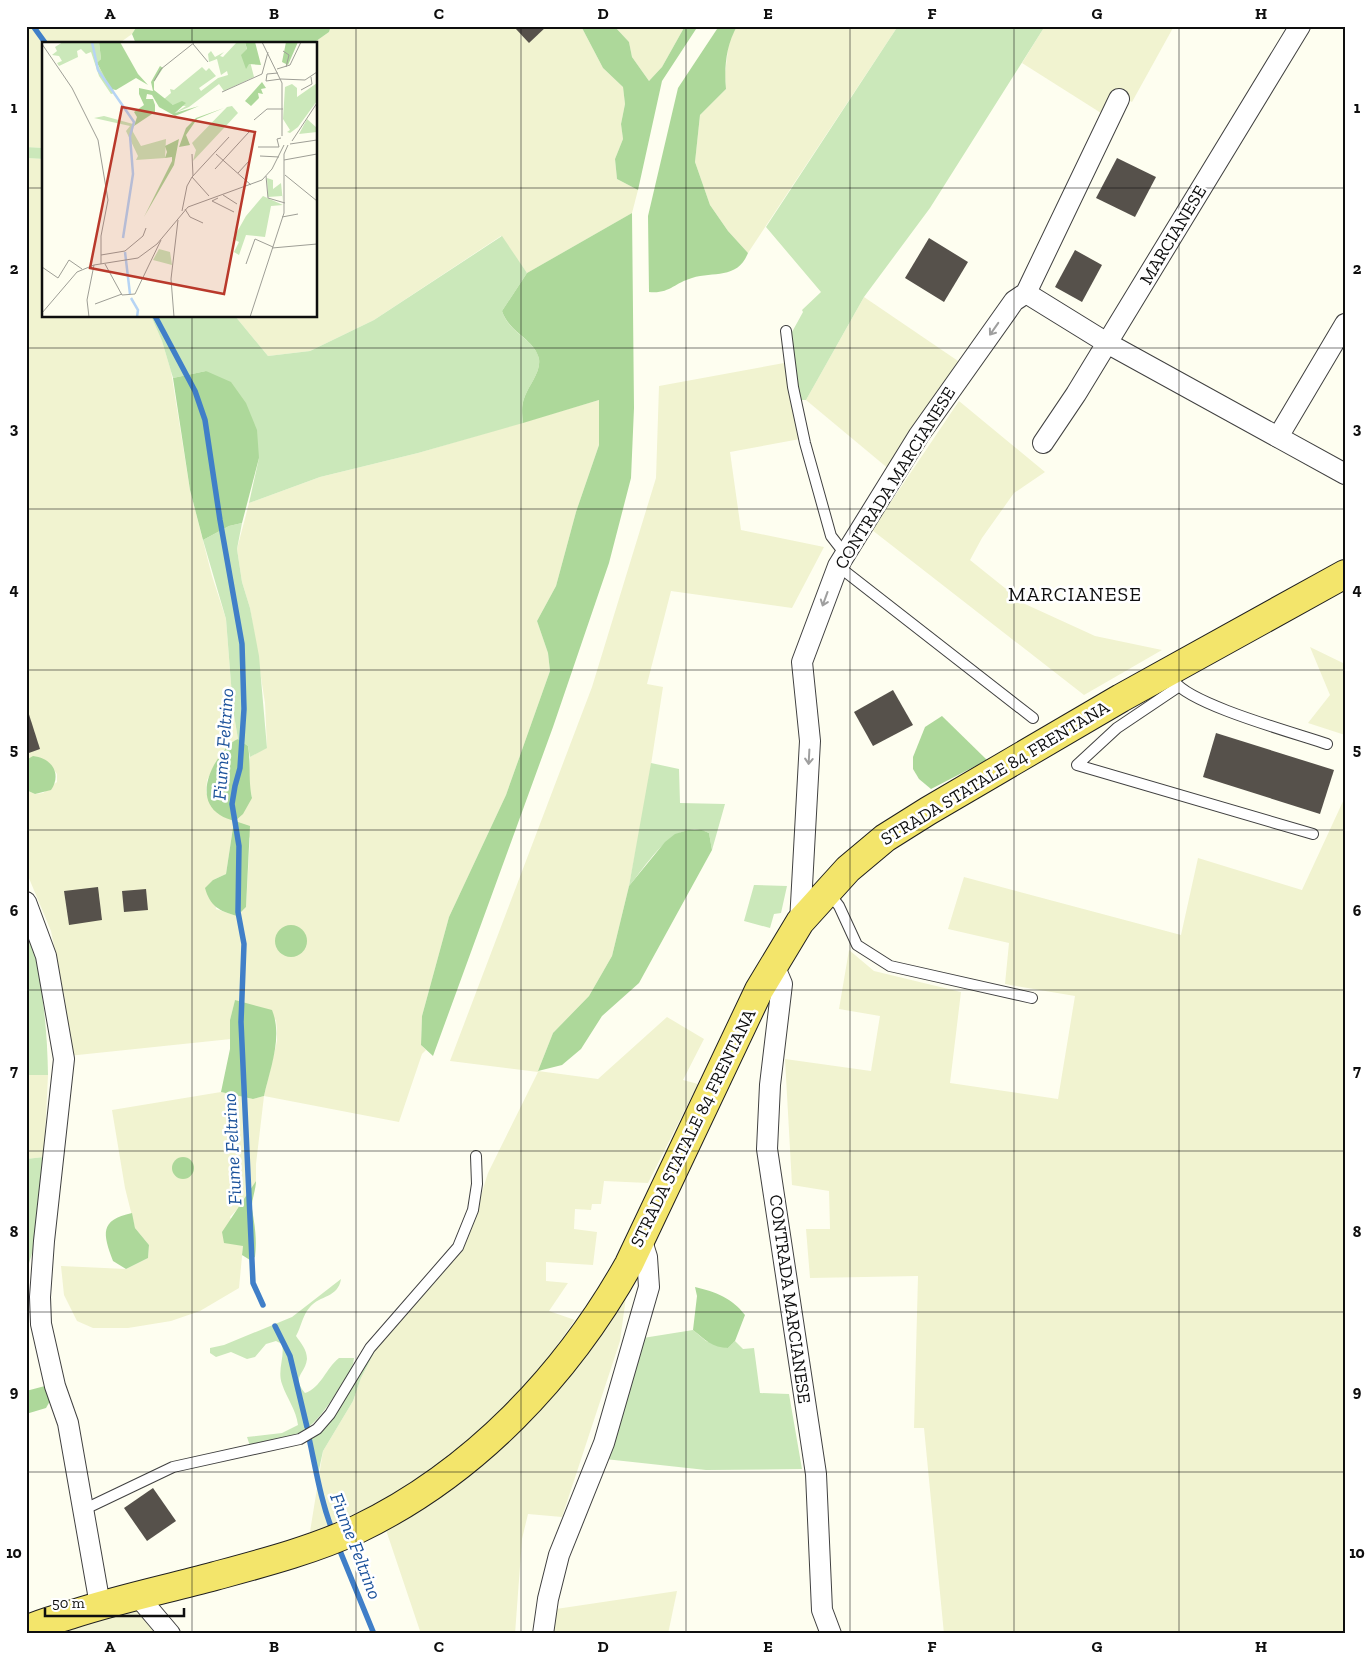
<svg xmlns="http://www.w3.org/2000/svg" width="1371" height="1660" viewBox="0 0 1371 1660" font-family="'Zilla Slab',serif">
	<rect width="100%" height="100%" fill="#fefef0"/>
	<g fill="#f1f3d0" fill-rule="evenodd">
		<polygon points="26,26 137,26 132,34 118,44 44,44 44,148 26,147"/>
		<polygon points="331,26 581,26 603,68 623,87 625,104 621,124 623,139 615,159 617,179 638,190 632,213 527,273 501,236 374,320 310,351 268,356 235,316 316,316 316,44 312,44 329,32"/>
		<polygon points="614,26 685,26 662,67 649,81 632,57 629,42"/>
		<polygon points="737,26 898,26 748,253 728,231 710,205 695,162 700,115 726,89 725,74 729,41"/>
		<polygon points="1045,26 1174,26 1132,102 1113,91 1101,113 1022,63"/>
		<path d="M 26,158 L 44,159 L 44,316 L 151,316 L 162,341 L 171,371 L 190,490 L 212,576 L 226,619 L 233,709 L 238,739 L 225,748 L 207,780 L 206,792 L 211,806 L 252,797 L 248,782 L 250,757 L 267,747 L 265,703 L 250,608 L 242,582 L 237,549 L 249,503 L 320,477 L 418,453 L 599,400 L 599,445 L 576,512 L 556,586 L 537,621 L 548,653 L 550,671 L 506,795 L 449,917 L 422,1016 L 421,1045 L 426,1050 L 422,1054 L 399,1122 L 264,1096 L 256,1164 L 256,1181 L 243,1203 L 230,1217 L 243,1246 L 239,1288 L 200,1311 L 171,1321 L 128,1328 L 93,1328 L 77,1321 L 64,1295 L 61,1266 L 126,1269 L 148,1258 L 149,1245 L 135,1228 L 125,1188 L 112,1110 L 221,1092 L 253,1099 L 264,1096 L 277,1041 L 277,1030 L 276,1020 L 235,1000 L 230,1020 L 231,1039 L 68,1056 L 65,1000 L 51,931 L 26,871 L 26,790 L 35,794 L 43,793 L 57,782 L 57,774 L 48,762 L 26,760 ZM 234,821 L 250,838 L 246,907 L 237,916 L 216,909 L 213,880 L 226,874 Z"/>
		<polygon points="864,297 961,363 890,470 806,400"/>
		<polygon points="784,363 800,439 730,452 741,530 824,547 792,608 671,591 647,684 663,687 646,797 629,886 612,956 589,996 553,1033 538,1071 598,1079 667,1017 704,1039 683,1080 698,1084 648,1183 604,1181 601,1204 592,1204 591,1210 575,1209 574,1229 597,1232 593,1265 546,1262 546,1281 568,1283 549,1311 575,1320 555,1348 561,1349 464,1450 355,1519 309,1538 323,1451 353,1401 361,1378 376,1349 457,1255 467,1240 488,1173 538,1072 450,1061 592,687 656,478 659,386"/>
		<polygon points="959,401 1045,472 1014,493 982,538 970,560 1025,604 1095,636 1162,650 1084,695 872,530"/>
		<polygon points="1310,647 1345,664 1345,735 1308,723 1330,695"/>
		<polygon points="1345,797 1345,1634 1049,1634 1023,1631 1022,1634 944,1634 924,1428 914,1428 918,1276 810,1278 806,1229 830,1229 829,1191 792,1185 785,1059 871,1071 880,1016 839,1009 849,950 874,971 961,992 950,1083 1058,1099 1075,996 1005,984 1009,943 948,929 964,877 1181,935 1198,858 1302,890"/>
		<polygon points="26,1075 48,1075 44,1157 26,1159"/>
		<polygon points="626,1297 620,1341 562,1517 528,1514 522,1539 515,1634 421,1634 385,1527 438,1495 510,1440 572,1374"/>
		<polygon points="677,1591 668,1634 554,1634 556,1609"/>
		<polygon points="135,1609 156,1634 51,1634"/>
	</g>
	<g fill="#cbe8ba">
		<polygon points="898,26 1045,26 930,208 864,297 806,400 801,400 794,367 792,332 803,312 802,310 821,292 766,227"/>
		<polygon points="26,147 44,148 44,159 26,158"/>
		<path d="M 502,236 L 527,273 L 502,311 C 510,335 535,339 539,359 C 541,372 529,385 525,396 C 521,405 522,413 523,423 L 418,453 L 320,477 L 249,503 L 259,458 L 206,371 L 173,378 L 162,341 L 151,316 L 235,316 L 268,356 L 310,351 L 374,320 Z"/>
		<polygon points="242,523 237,549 242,582 250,608 259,656 267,748 250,757 248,746 238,739 233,709 226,619 203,540 229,526"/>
		<path d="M 651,763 L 679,769 L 680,803 L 725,804 L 712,850 L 709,833 C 674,816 648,864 629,886 Z"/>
		<polygon points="754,885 787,886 781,913 774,914 770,928 744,921"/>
		<path d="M 26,919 C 41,974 47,1018 48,1075 L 26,1075 Z"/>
		<polygon points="44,1157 34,1247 26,1273 26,1159"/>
		<path d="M 341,1279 C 338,1298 320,1295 310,1307 C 303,1314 301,1327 296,1336 C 301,1343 307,1350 307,1359 C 305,1375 291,1376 305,1393 C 321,1388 326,1368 339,1358 L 354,1358 C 353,1371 345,1379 338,1390 C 312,1432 300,1438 250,1446 L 247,1437 L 282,1433 L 298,1425 C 296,1409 287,1399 282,1384 C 277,1370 285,1357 282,1344 L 276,1341 L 266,1344 L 255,1357 L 247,1359 L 231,1352 L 216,1357 L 210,1353 L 210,1348 L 224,1345 L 292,1317 Z"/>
		<polygon points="693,1330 706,1341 728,1348 735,1341 743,1349 754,1348 760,1393 789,1394 802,1469 706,1470 605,1459 643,1338"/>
		<polygon points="376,1349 361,1378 353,1401 323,1451 317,1479 308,1441 325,1425"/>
	</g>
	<g fill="#add89a">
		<polygon points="137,26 331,26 329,32 312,44 136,44 132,34"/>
		<polygon points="581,26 615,27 629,42 632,57 649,81 662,67 685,26 698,26 662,81 638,190 617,179 615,159 623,139 621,124 625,104 623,87 603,68"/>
		<path d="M 719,26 L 737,26 C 726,46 724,67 726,89 L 700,115 L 695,162 L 710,205 L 728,231 L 748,253 C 737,280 714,271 692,278 C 674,283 670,294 649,292 L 648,216 L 678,88 Z"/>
		<path d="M 632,213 L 634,408 L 631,478 L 609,563 L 553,727 L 433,1056 L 421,1045 L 422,1016 L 449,917 L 506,795 L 550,671 L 548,653 L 537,621 L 556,586 L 576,512 L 599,445 L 599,400 L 523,423 C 522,413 521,405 525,396 C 529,385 541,372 539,359 C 535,339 510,334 502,311 L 527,273 Z"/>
		<polygon points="206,371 231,382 246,403 257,430 259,458 242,523 229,526 203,540 190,490 173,378"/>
		<polygon points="942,716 987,760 931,789 919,779 913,769 913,757 925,727"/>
		<path d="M 238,739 L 248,746 C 251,763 248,780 252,798 L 243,814 L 235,821 L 250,826 L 246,907 L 237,916 C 219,911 210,906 205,888 L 213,880 L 226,874 L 234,821 C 230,819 224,818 220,815 C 198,801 207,774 219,757 C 225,749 229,743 238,739 Z"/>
		<path d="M 33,756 C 52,758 62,774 51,790 L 35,794 L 26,790 L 26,760 Z"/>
		<polygon points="688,830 702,830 709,833 712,850 639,983 602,1016 581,1049 562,1065 538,1071 553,1033 589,996 612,956 629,886 665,842 675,834"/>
		<circle cx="291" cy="941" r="16"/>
		<path d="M 235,1000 L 272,1010 C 283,1037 270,1069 264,1096 L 253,1099 L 221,1092 L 230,1049 L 230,1020 Z"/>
		<circle cx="183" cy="1168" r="11"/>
		<path d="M 256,1181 C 256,1189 251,1202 252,1209 C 255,1226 257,1240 255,1257 L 250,1260 L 242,1255 L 243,1246 L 224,1243 L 222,1232 Z"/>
		<path d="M 132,1213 L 135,1228 L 149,1245 L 148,1258 L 126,1269 L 113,1261 C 103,1234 99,1220 132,1213 Z"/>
		<path d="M 695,1287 C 716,1292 732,1298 745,1315 L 735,1341 L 728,1348 C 713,1348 704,1339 693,1330 L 697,1296 Z"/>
		<polygon points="45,1386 50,1401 46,1408 26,1414 26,1391"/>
	</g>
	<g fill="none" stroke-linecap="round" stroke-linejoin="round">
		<g stroke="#407fc8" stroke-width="5.5">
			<polyline points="33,26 46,44"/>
			<polyline points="155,316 195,391 205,420 220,520 242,644 244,709 240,768 235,786 232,804 239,846 238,912 244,944 241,1022 253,1283 263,1305"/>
			<polyline points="275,1326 290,1356 307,1427"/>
			<path d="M 309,1438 C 316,1470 321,1502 333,1532"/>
			<polyline points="338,1546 374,1634"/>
		</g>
	</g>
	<g fill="#56514b">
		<polygon points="517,26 547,26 529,43 515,28"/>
		<polygon points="1117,158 1156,177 1135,217 1096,198"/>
		<polygon points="929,238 968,262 944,302 905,278"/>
		<polygon points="1075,250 1102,265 1082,302 1055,287"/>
		<polygon points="893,690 913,725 873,746 854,712"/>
		<polygon points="26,705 40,749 26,754"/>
		<polygon points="1216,733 1334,770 1320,814 1203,777"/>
		<polygon points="98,887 102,920 69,925 64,891"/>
		<polygon points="146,889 148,910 124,912 122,891"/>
		<polygon points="153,1488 176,1521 147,1541 124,1508"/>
	</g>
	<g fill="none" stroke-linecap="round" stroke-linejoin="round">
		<g stroke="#414141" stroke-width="12">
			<g id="service">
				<polyline points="786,331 793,387 805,443 831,536 845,554"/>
				<polyline points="838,566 1033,718"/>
				<path d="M 1174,681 C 1191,705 1295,733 1327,744"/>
				<polyline points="1178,687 1117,728 1077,765 1313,834"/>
				<polyline points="829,893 839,906 857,945 890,966 1032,998"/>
				<polyline points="85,1509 173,1467 300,1439 317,1429 330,1414 370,1348 458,1247 473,1210 477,1184 476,1156"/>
			</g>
		</g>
		<g stroke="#414141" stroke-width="22">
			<g id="minor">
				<polyline points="1026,293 1107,343 1345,474"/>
				<polyline points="1278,437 1345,324"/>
				<polyline points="1043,443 1076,394 1300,26"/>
				<polyline points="26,902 46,956 64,1059 44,1241 40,1297 41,1324 55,1386 68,1423 100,1605"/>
				<polyline points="800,922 810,741 802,662 838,566 919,435 1014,301 1026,293 1119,99"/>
				<polyline points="774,965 782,984 770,1085 767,1149 816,1474 822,1610 831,1634"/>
				<polyline points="137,1595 170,1634"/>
				<polyline points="543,1634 548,1599 559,1555 604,1443 649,1287 647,1257 641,1238"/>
			</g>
		</g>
		<g stroke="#1f1f1f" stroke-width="30">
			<path id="primary" d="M 26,1630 C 41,1623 57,1619 73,1614 C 119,1599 167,1589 215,1576 C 263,1563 313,1550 358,1529 C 474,1473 567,1375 629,1264 L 759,990 L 800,922 L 848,869 L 885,838 L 928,811 L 1121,698 L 1345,574"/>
		</g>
		<use href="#service" stroke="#fff" stroke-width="10"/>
		<use href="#minor" stroke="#fff" stroke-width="20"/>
		<use href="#primary" stroke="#f3e56b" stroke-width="28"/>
	</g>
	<defs><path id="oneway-shaft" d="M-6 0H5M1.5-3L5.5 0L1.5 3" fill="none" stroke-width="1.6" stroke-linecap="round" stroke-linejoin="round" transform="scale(1.25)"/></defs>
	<g stroke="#9f9f9f">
		<use href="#oneway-shaft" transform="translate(994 329) rotate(125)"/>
		<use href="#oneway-shaft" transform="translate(825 599) rotate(110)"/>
		<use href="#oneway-shaft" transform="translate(809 757) rotate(93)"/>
	</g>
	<path fill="none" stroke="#0e0e0e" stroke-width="1" stroke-opacity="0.55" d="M 192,26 L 192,44M 356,26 L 356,1634M 521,26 L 521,1634M 686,26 L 686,1634M 850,26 L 850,1634M 1014,26 L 1014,1634M 1179,26 L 1179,1634M 26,188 L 44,188M 316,188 L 1345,188M 192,316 L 192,1634M 26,348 L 1345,348M 26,509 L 1345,509M 26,670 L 1345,670M 26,830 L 1345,830M 26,990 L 1345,990M 26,1151 L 1345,1151M 26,1312 L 1345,1312M 26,1472 L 1345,1472"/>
	<g text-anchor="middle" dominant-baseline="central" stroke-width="5" stroke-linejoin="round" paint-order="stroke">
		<g font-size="18" fill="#0e0e0e" stroke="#fff">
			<text transform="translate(1173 235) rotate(-59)">MARCIANESE</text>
			<text transform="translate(895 478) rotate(-58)">CONTRADA MARCIANESE</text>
			<text transform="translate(995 773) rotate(-31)">STRADA STATALE 84 FRENTANA</text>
			<text transform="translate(693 1128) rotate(-64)">STRADA STATALE 84 FRENTANA</text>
			<text transform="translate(790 1299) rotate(82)">CONTRADA MARCIANESE</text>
		</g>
		<g font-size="19" font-style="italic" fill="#1c529b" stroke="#fff">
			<text transform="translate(223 744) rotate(-86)">Fiume Feltrino</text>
			<text transform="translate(232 1149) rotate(-93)">Fiume Feltrino</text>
			<text transform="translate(356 1546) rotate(69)">Fiume Feltrino</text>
		</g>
		<g font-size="20" letter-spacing="1" fill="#0e0e0e" stroke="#fff">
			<text x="1075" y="594">MARCIANESE</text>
		</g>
	</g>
	<g transform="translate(42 42)">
		<rect width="275" height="275" fill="#fefef0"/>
		<path d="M 21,0 L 57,0 L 59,17 L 55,22 L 73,51 L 69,52 L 57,34 L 49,10 L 44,12 L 39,7 L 35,9 L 36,15 L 17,24 L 15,21 L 20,19 L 17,14 L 10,13 L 15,9 L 13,5 ZM 195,0 L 203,0 L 212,35 L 182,49 L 177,42 L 147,65 L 133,71 L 144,64 L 131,63 L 122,57 L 129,51 L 128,47 L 132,48 L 160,25 L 164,29 L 167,26 L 174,34 L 157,46 L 159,49 L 176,36 L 186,33 L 185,29 L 179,33 L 175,17 L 167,20 L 166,12 L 169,9 L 173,15 L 182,10 L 178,14 L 181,15 ZM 275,41 L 275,59 L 256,85 L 248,91 L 245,90 L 248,88 L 241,77 L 243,45 L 250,42 L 255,46 L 255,55 ZM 190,64 L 196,71 L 151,119 L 154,108 L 150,101 L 185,65 ZM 62,74 L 91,82 L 91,90 L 99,104 L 124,97 L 123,116 L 94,118 L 96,114 L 84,89 L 88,84 L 52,76 ZM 265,77 L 275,86 L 275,90 L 257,92 ZM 225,136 L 231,138 L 231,147 L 239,141 L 241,160 L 240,154 L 226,155 ZM 221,154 L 241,163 L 229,164 L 223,195 L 204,193 L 197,213 L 192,210 L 197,200 L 191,197 L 204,174 ZM 117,207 L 128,210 L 130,223 L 111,218 Z" fill="#cbe8ba"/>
		<path d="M 57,0 L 78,0 L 96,32 L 106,43 L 94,36 L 74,48 L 69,47 L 55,21 L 59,17 ZM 203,0 L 213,0 L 219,23 L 207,22 L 204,27 L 199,13 L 205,7 ZM 244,0 L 256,0 L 246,23 L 240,20 ZM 118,24 L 121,26 L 112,40 L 112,48 L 131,63 L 140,59 L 144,61 L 133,71 L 157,64 L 133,74 L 117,65 L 110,53 L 105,52 L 104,57 L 111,57 L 113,63 L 113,70 L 92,84 L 95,75 L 92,70 L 102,63 L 97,52 L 97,46 L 111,49 L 109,40 ZM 220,40 L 224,46 L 219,47 L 221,52 L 216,51 L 217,56 L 209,64 L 203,59 ZM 182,66 L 155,77 L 144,93 L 148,103 L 137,105 L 144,86 L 154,76 ZM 137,97 L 132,123 L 102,175 L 130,119 L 130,115 L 123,116 L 125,110 L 123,104 Z" fill="#add89a"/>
		<path fill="none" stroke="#b6d4f4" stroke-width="2.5" d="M 50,0 L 56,28 L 92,80 L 88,94 L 91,132 L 81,196M 83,210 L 88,252M 89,256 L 96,268 L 95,275"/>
		<path fill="none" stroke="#9e9e96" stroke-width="1" d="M 220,0 L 240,41 L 240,94M 0,2 L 30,46 L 56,98 L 66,158 L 59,194 L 59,222M 151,2 L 166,20M 241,9 L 247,13 L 244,25M 235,27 L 248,23 L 259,0M 236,31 L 225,32 L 224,39 L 239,37M 239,37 L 263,38 L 275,30M 112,39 L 119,27 L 153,0M 259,48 L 270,42 L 269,35M 180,50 L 220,32 L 226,10M 212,78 L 225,67 L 241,67M 250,99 L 275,61M 248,102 L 275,98M 216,105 L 237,105 L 235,97 L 239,96M 150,112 L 151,134M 174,112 L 209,143M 218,114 L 237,115M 242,118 L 275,112M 173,127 L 207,90M 196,131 L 207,119M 243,133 L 275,159M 224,134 L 226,156 L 243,161M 150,135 L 167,154M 181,153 L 195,162M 176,156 L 170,159 L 192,170M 143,167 L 148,175 L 161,181M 140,169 L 145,144 L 150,135 L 187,95M 240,175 L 256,172M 230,206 L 275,202M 59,213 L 83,209 L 101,194 L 104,186M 63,222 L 80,253 L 93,252 L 119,198M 204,222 L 213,197 L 231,205M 0,225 L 16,236 L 27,218 L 40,227M 53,262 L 80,252M 0,271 L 35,230 L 52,223 L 96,216 L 115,202 L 146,165 L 220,138 L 230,127 L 242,103M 47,275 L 45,258 L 52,223M 132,275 L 129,237 L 136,178M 208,275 L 242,171 L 242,112 L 246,103"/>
		<path fill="#b9392b" fill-opacity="0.15" stroke="#b9392b" stroke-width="2.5" d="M 80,65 L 213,90 L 182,252 L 48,226 Z"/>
		<rect width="275" height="275" fill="none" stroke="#0e0e0e" stroke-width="2.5"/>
	</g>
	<rect width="1371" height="1660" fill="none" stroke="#ffffff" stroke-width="55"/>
	<path d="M45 1608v8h139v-8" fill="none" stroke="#0e0e0e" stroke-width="2.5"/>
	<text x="52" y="1608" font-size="15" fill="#0e0e0e" stroke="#ffffff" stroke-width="4" paint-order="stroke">50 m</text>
	<rect x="28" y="28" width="1316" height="1604" fill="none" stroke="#0e0e0e" stroke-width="2"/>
	<g font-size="16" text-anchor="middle" font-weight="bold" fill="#0e0e0e">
		<text x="110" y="19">A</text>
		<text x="274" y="19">B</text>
		<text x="439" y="19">C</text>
		<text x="603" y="19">D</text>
		<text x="768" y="19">E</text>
		<text x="932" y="19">F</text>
		<text x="1097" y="19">G</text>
		<text x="1261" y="19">H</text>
		<text x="14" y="113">1</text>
		<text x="1357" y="113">1</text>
		<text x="14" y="274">2</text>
		<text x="1357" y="274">2</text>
		<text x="14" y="434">3</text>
		<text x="1357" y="434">3</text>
		<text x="14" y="595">4</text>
		<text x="1357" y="595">4</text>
		<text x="14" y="755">5</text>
		<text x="1357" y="755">5</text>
		<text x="14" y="916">6</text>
		<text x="1357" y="916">6</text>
		<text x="14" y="1076">7</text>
		<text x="1357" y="1076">7</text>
		<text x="14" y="1237">8</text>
		<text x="1357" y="1237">8</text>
		<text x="14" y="1397">9</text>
		<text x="1357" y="1397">9</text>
		<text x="14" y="1558">10</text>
		<text x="1357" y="1558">10</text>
		<text x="110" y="1652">A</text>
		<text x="274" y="1652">B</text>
		<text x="439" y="1652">C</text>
		<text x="603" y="1652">D</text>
		<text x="768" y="1652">E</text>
		<text x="932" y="1652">F</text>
		<text x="1097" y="1652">G</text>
		<text x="1261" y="1652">H</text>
	</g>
</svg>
